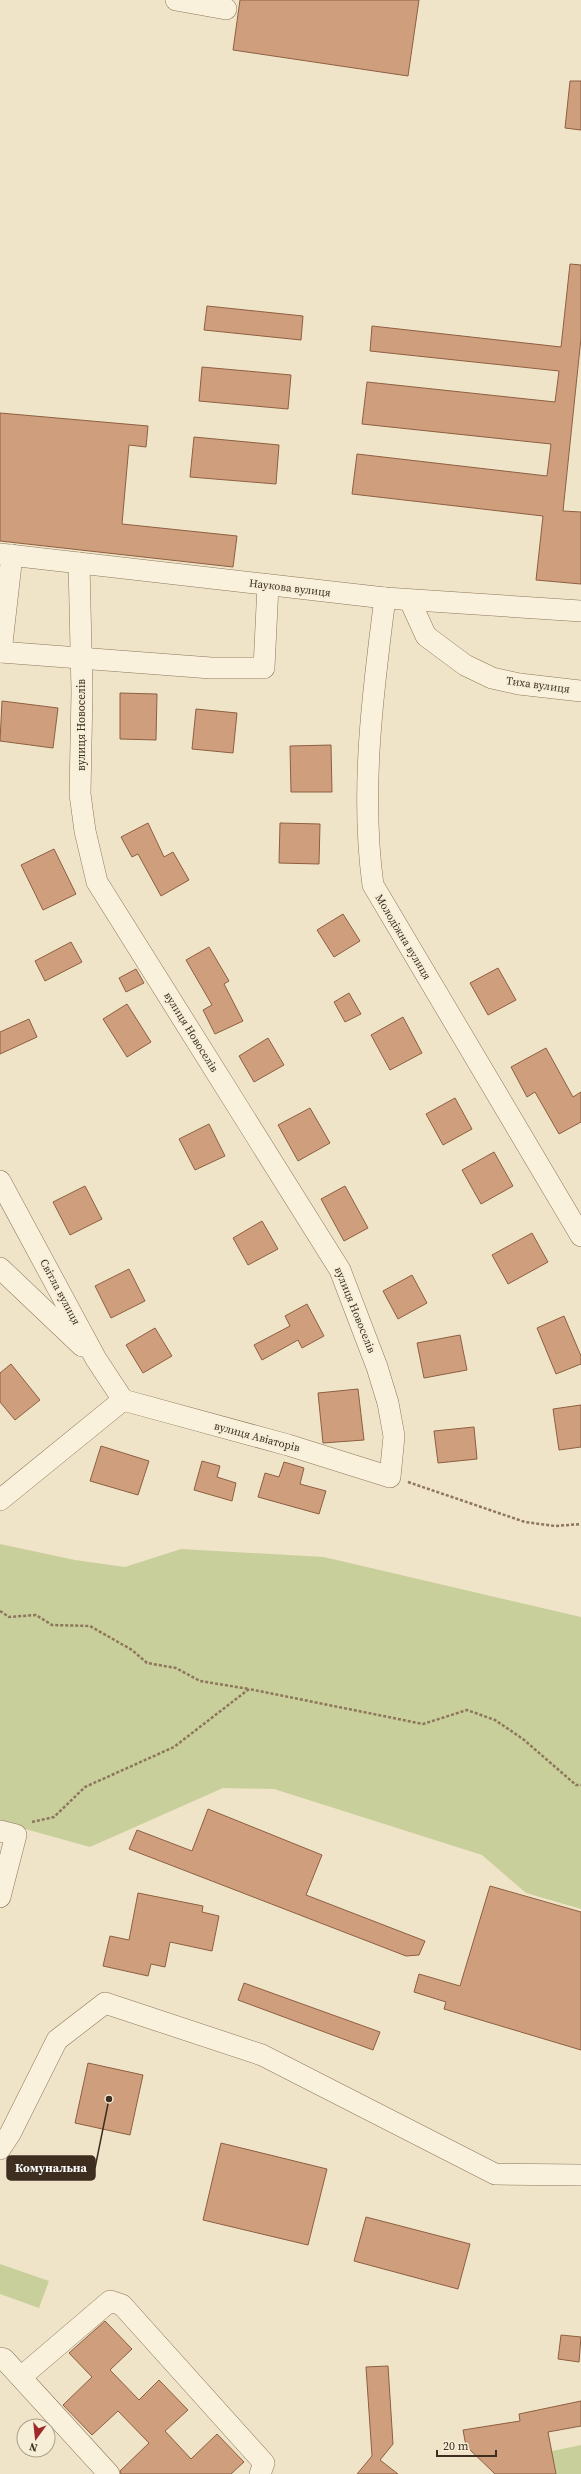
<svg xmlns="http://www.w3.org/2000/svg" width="581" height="2474" viewBox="0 0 581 2474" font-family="'Source Serif 4',serif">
	<rect width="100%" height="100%" fill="#f0e4c8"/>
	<g fill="#c9cf9b">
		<polygon points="0,1544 75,1560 125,1567 181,1549 324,1557 581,1617 581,1909 526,1893 482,1855 274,1789 223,1788 90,1847 0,1822"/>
		<polygon points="0,2264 49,2281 39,2308 0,2294"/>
		<polygon points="581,2445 581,2474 556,2474 552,2451"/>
	</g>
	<g fill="#cf9f7d" stroke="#8d5f41">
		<polygon points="240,0 419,0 408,76 233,50"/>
		<polygon points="570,81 581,81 581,130 565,128"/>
		<polygon points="570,264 581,265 581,338 563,511 581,512 581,584 536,580 543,516 352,494 357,454 547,476 551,444 362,424 367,382 555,402 559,371 370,351 372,326 561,347"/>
		<polygon points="207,306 303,316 301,340 204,330"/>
		<polygon points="202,367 291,375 288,409 199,401"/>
		<polygon points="0,413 148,426 146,447 129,445 122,524 237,536 233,567 0,541"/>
		<polygon points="194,437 279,445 276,484 190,477"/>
		<polygon points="120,693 157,694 156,740 120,739"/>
		<polygon points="2,701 58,708 53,748 0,741"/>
		<polygon points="196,709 237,713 233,753 192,749"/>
		<polygon points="331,745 332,792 291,792 290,746"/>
		<polygon points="148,823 164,857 173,852 189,880 161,896 138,854 132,857 121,837"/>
		<polygon points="280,823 320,824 319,864 279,863"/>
		<polygon points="54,849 76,894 43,910 21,865"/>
		<polygon points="343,914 360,941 334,957 317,930"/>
		<polygon points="71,942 82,962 45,981 35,961"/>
		<polygon points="209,947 229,981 224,984 243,1021 215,1034 203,1010 212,1005 186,960"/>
		<polygon points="498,968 516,1000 488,1015 470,983"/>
		<polygon points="136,969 144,983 126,992 119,978"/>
		<polygon points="349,993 361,1014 345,1022 334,1002"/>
		<polygon points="127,1004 151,1042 127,1057 103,1019"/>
		<polygon points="403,1017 422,1053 390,1070 371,1035"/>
		<polygon points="29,1019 37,1037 0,1054 0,1032"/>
		<polygon points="268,1038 284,1065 254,1082 239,1056"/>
		<polygon points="546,1048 573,1097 581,1092 581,1122 559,1134 535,1092 527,1097 511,1067"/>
		<polygon points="455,1098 472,1129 443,1145 426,1114"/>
		<polygon points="310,1108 330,1143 298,1161 278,1125"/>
		<polygon points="209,1124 225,1156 195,1170 179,1139"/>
		<polygon points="494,1152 513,1186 481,1204 462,1170"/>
		<polygon points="85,1186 102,1219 70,1235 53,1202"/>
		<polygon points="345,1186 368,1228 344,1241 321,1199"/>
		<polygon points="262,1221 278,1249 248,1265 233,1238"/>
		<polygon points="532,1233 548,1262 508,1284 492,1255"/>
		<polygon points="129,1269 145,1301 111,1318 95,1286"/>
		<polygon points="412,1275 427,1303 398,1319 383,1291"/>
		<polygon points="307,1304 324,1336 302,1348 298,1340 262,1360 254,1345 290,1326 285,1316"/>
		<polygon points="564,1316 581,1356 581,1364 556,1374 537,1328"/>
		<polygon points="155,1328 172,1356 143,1373 126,1345"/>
		<polygon points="460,1335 467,1370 424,1378 417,1343"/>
		<polygon points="11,1364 40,1400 15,1420 0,1402 0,1373"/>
		<polygon points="358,1389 364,1440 323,1443 318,1393"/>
		<polygon points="581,1405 581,1447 559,1450 553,1409"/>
		<polygon points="474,1427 477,1459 438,1463 434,1431"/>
		<polygon points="101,1446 149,1461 138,1495 90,1481"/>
		<polygon points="202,1461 220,1466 217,1477 236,1483 232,1501 194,1490"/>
		<polygon points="284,1462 304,1468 300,1484 326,1491 319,1514 258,1497 265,1473 279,1477"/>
		<polygon points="208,1809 322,1855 306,1895 425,1941 419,1955 406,1956 129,1849 137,1830 192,1851"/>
		<polygon points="490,1886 581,1912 581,2050 444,2009 446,2002 414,1992 419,1974 460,1986"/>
		<polygon points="138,1893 203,1906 202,1912 219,1916 212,1951 170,1942 165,1967 151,1964 148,1976 103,1966 110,1936 129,1940"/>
		<polygon points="244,1983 380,2032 373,2050 238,2000"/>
		<polygon points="88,2063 143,2075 130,2135 75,2123"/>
		<polygon points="221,2143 327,2169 308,2245 203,2220"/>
		<polygon points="366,2217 470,2244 458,2289 354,2261"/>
		<polygon points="105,2321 132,2349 110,2370 139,2400 159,2380 188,2410 165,2431 191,2459 217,2434 244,2462 231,2474 121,2474 120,2471 149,2443 118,2411 92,2435 63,2405 92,2377 69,2353"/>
		<polygon points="561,2335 581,2337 579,2362 558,2359"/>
		<polygon points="388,2366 393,2444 380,2460 398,2474 357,2474 372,2456 366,2367"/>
		<polygon points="581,2401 581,2426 548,2432 556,2474 495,2474 466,2446 463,2430 520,2421 519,2414"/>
	</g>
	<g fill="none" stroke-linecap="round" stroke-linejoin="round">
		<g stroke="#8d765c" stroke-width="22">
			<g id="minor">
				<polyline points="176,0 226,9"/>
				<polyline points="0,554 385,598 581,611"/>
				<polyline points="79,563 82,691 80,794 85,831 97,882 340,1270 377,1367 388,1403 394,1436 390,1477 288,1445 123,1400"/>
				<path d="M 385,598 C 373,690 360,792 373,885 L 581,1236"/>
				<polyline points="410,601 426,636 465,665 492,678 519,684 581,691"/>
				<polyline points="0,652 211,668 264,668 268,585"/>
				<polyline points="1,652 12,555"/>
				<polyline points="0,1181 96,1359 123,1400"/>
				<polyline points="0,1268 82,1346"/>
				<polyline points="0,1500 123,1400"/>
				<polyline points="0,1831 16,1835 0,1897"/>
				<polyline points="0,2149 10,2134 57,2040 105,2003 262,2055 495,2174 581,2175"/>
				<polyline points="0,2358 4,2359 109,2474"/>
				<polyline points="21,2377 110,2301 122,2305 264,2463 260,2474"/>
			</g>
		</g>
		<g stroke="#8d765c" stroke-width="2.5" stroke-dasharray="3 2" stroke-linecap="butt">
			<polyline points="408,1482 525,1522 555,1526 581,1524"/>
			<polyline points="0,1611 9,1617 36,1615 52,1625 90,1626 132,1650 147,1663 176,1668 200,1681 249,1689"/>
			<polyline points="32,1822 54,1817 85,1787 174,1747 249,1689 423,1724 467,1710 495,1720 523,1739 576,1785 581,1785"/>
		</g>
		<use href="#minor" stroke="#faf1dc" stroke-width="21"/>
	</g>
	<g text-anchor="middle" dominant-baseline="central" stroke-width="4" stroke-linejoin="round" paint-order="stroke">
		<g font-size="11" fill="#3d2e20" stroke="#f7eed8">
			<text transform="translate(290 588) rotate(7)">Наукова вулиця</text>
			<text transform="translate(538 685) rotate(8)">Тиха вулиця</text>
			<text transform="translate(81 725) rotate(-90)">вулиця Новоселів</text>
			<text transform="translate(403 937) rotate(59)">Молодіжна вулиця</text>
			<text transform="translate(191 1032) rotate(58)">вулиця Новоселів</text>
			<text transform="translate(60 1292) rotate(62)">Світла вулиця</text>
			<text transform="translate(355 1310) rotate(68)">вулиця Новоселів</text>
			<text transform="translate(257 1437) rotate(15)">вулиця Авіаторів</text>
		</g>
	</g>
	<path fill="none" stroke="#3d2e20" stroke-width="1.5" d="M109 2099L95 2168"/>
	<circle fill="#3d2e20" stroke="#f7eed8" stroke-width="1.5" cx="109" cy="2099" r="4"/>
	<rect fill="#3d2e20" stroke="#3d2e20" stroke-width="1.5" x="7" y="2156" width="88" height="24" rx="4"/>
	<g font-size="12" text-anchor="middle" font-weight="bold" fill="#fff">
		<text x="51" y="2172">Комунальна</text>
	</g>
	<g transform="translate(36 2438) rotate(195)"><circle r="19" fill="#f7eed8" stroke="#ada18e"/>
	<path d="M0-3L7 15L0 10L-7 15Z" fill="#9e2a2b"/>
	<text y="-6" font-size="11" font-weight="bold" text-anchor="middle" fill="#3d2e20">N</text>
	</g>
	<path d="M437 2450v6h59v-6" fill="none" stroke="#3d2e20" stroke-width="2"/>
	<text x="443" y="2450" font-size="12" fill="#3d2e20" stroke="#f7eed8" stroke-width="3" paint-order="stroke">20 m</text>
</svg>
